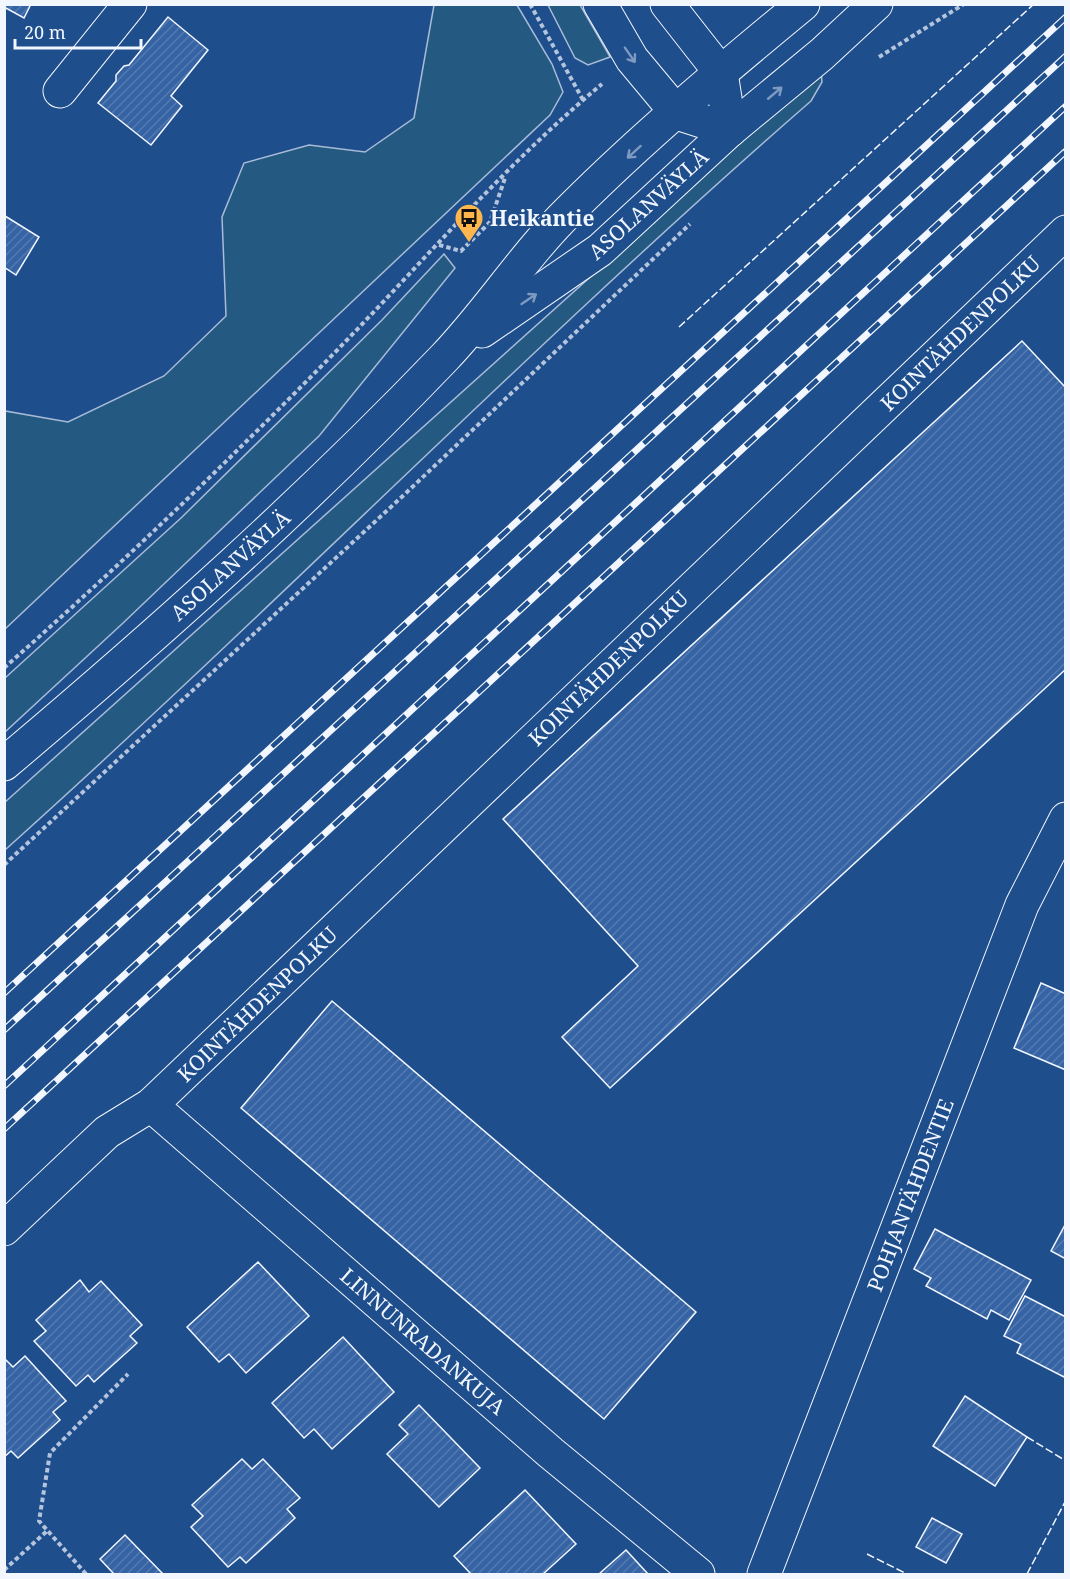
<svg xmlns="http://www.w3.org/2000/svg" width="1070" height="1579" viewBox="0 0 1070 1579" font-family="'Noto Serif',serif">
	<defs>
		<pattern id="building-hatch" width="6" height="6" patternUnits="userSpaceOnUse" patternTransform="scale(1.5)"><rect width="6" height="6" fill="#3563a3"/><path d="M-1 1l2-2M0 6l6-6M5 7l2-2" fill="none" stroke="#537ab1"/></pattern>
	</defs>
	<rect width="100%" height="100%" fill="#1f4e8c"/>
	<g fill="#245a82" stroke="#a8bbd7" stroke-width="1.5">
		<polygon points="434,5 517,5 552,64 563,92 550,115 5,629 5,411 68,422 164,376 226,316 222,217 244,163 309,145 365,152 414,118"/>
		<polygon points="548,5 580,5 610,57 588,65 575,58"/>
		<path d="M 821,70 L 822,82 L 811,101 C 534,342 278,605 5,850 L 4,803 Z"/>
		<polygon points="444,254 455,268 319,436 122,624 5,732 5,678 181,518 382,320"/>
	</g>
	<g fill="url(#building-hatch)" stroke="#f2f6ff" stroke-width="1.5">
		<polygon points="4,4 31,4 24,18 4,7"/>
		<polygon points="168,17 208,50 171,96 182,106 151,145 98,103 116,81 116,75 124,66 129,65"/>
		<polygon points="5,216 39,237 16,275 4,267"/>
		<polygon points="1022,341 1066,388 1066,669 610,1088 562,1037 638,966 503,819"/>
		<polygon points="1041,983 1066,994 1066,1070 1014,1048"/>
		<polygon points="332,1001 696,1312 604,1419 241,1108"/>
		<polygon points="1066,1223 1066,1259 1051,1251"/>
		<polygon points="935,1229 1031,1280 1009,1320 991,1310 987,1319 926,1286 931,1278 914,1269"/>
		<polygon points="258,1262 309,1316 246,1373 229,1354 219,1362 187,1327"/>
		<polygon points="80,1280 89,1292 101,1281 142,1325 130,1336 137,1343 94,1382 88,1375 76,1386 34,1341 46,1331 36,1320"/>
		<polygon points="1025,1296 1066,1317 1066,1378 1017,1353 1021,1344 1004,1336"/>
		<polygon points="343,1337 394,1392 332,1449 314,1429 304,1438 272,1403"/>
		<polygon points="25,1356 66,1401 53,1412 60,1420 18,1458 11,1451 4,1457 4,1358 13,1367"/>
		<polygon points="965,1396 1027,1437 995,1486 933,1446"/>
		<polygon points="419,1405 480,1468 439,1507 387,1454 408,1434 399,1425"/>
		<polygon points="242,1459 252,1469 263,1459 300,1498 287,1509 295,1518 246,1563 240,1557 228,1567 191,1527 203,1516 192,1505"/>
		<polygon points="525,1490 576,1544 543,1574 471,1574 454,1556"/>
		<polygon points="932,1518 962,1534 946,1563 916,1547"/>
		<polygon points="125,1535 163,1574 114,1574 100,1559"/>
		<polygon points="626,1550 648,1574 599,1574"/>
	</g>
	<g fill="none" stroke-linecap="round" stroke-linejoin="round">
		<g stroke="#f2f6ff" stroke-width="35">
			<g id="minor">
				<polyline points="60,91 130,4"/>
				<polyline points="151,1105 551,1453 698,1574"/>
				<polyline points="4,1229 107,1132 151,1105 1066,232"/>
				<polyline points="764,1574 1022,905 1066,819"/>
			</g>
		</g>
		<g stroke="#f2f6ff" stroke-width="35">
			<g id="major">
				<polyline points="600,4 632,59 677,113 730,130"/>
				<polyline points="667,4 721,73 730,130"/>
				<polyline points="482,331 600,250 730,130 822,54 876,4"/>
				<path d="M 4,764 C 157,635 306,502 444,358 C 489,311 524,255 570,210 C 643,137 723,70 803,4"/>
			</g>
		</g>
		<g stroke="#b3c4dc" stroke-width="4" stroke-dasharray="4.5 3" stroke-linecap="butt">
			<polyline points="530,4 583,100"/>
			<polyline points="879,57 964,4"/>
			<polyline points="439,245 461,251 490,222 505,178"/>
			<path d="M 4,668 C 122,564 236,454 346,341 C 429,255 510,160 602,84"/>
			<polyline points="4,865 406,493 690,224"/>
			<polyline points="4,1570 47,1531"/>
			<polyline points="86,1574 39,1521 50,1453 128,1374"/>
		</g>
		<use href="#minor" stroke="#1f4e8c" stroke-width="33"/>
		<use href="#major" stroke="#1f4e8c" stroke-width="33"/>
		<g stroke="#f2f6ff" stroke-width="7">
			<g id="rail">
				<polyline points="4,993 1066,17"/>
				<polyline points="4,1030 1066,56"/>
				<polyline points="4,1086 1066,106"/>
				<polyline points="4,1129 1066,151"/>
			</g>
		</g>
		<use href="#rail" stroke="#1f4e8c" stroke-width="4.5" stroke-dasharray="14" stroke-linecap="butt"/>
		<g stroke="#f2f6ff" stroke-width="1.5" stroke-dasharray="8 3" stroke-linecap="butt">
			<polyline points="679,327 1034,4"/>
			<polyline points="1027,1437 1066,1461"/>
			<polyline points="867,1554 907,1574"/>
			<polyline points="1027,1574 1066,1500"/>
		</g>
	</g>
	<defs><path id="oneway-shaft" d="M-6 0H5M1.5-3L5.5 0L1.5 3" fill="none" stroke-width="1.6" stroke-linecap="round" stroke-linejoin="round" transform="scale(1.5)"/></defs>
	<g stroke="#7e9ac0">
		<use href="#oneway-shaft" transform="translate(630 55) rotate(55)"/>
		<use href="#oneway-shaft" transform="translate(775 93) rotate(-40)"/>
		<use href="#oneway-shaft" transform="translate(634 152) rotate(138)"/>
		<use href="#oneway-shaft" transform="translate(529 299) rotate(-34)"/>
	</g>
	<defs>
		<g id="bus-pin" transform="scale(1.5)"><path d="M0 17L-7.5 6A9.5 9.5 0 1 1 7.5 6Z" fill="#ffb74d" stroke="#1f4e8c"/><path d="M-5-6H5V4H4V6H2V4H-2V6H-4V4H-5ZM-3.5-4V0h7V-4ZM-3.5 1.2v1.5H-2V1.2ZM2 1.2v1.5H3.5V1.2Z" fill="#111"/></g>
	</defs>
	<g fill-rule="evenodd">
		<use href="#bus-pin" x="469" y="218"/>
	</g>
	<g text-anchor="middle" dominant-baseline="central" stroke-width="4.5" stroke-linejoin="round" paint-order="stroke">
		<g font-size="21" fill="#f2f6ff" stroke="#1f4e8c">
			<text transform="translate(648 204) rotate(-42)">ASOLANVÄYLÄ</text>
			<text transform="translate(960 333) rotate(-44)">KOINTÄHDENPOLKU</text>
			<text transform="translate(230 565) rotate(-42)">ASOLANVÄYLÄ</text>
			<text transform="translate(608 668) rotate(-44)">KOINTÄHDENPOLKU</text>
			<text transform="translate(257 1004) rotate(-44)">KOINTÄHDENPOLKU</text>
			<text transform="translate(910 1195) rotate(-69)">POHJANTÄHDENTIE</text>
			<text transform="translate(423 1341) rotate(41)">LINNUNRADANKUJA</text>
		</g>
		<g font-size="21" font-weight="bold" fill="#f2f6ff" stroke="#1f4e8c" text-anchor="start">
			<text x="490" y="218">Heikantie</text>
		</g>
	</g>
	<rect width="1070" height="1579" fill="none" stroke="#f2f6ff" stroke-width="12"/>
	<path d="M15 39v9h126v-9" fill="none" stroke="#f2f6ff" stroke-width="3"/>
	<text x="24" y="39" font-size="18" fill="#f2f6ff" stroke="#1f4e8c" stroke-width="4.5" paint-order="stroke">20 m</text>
</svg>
